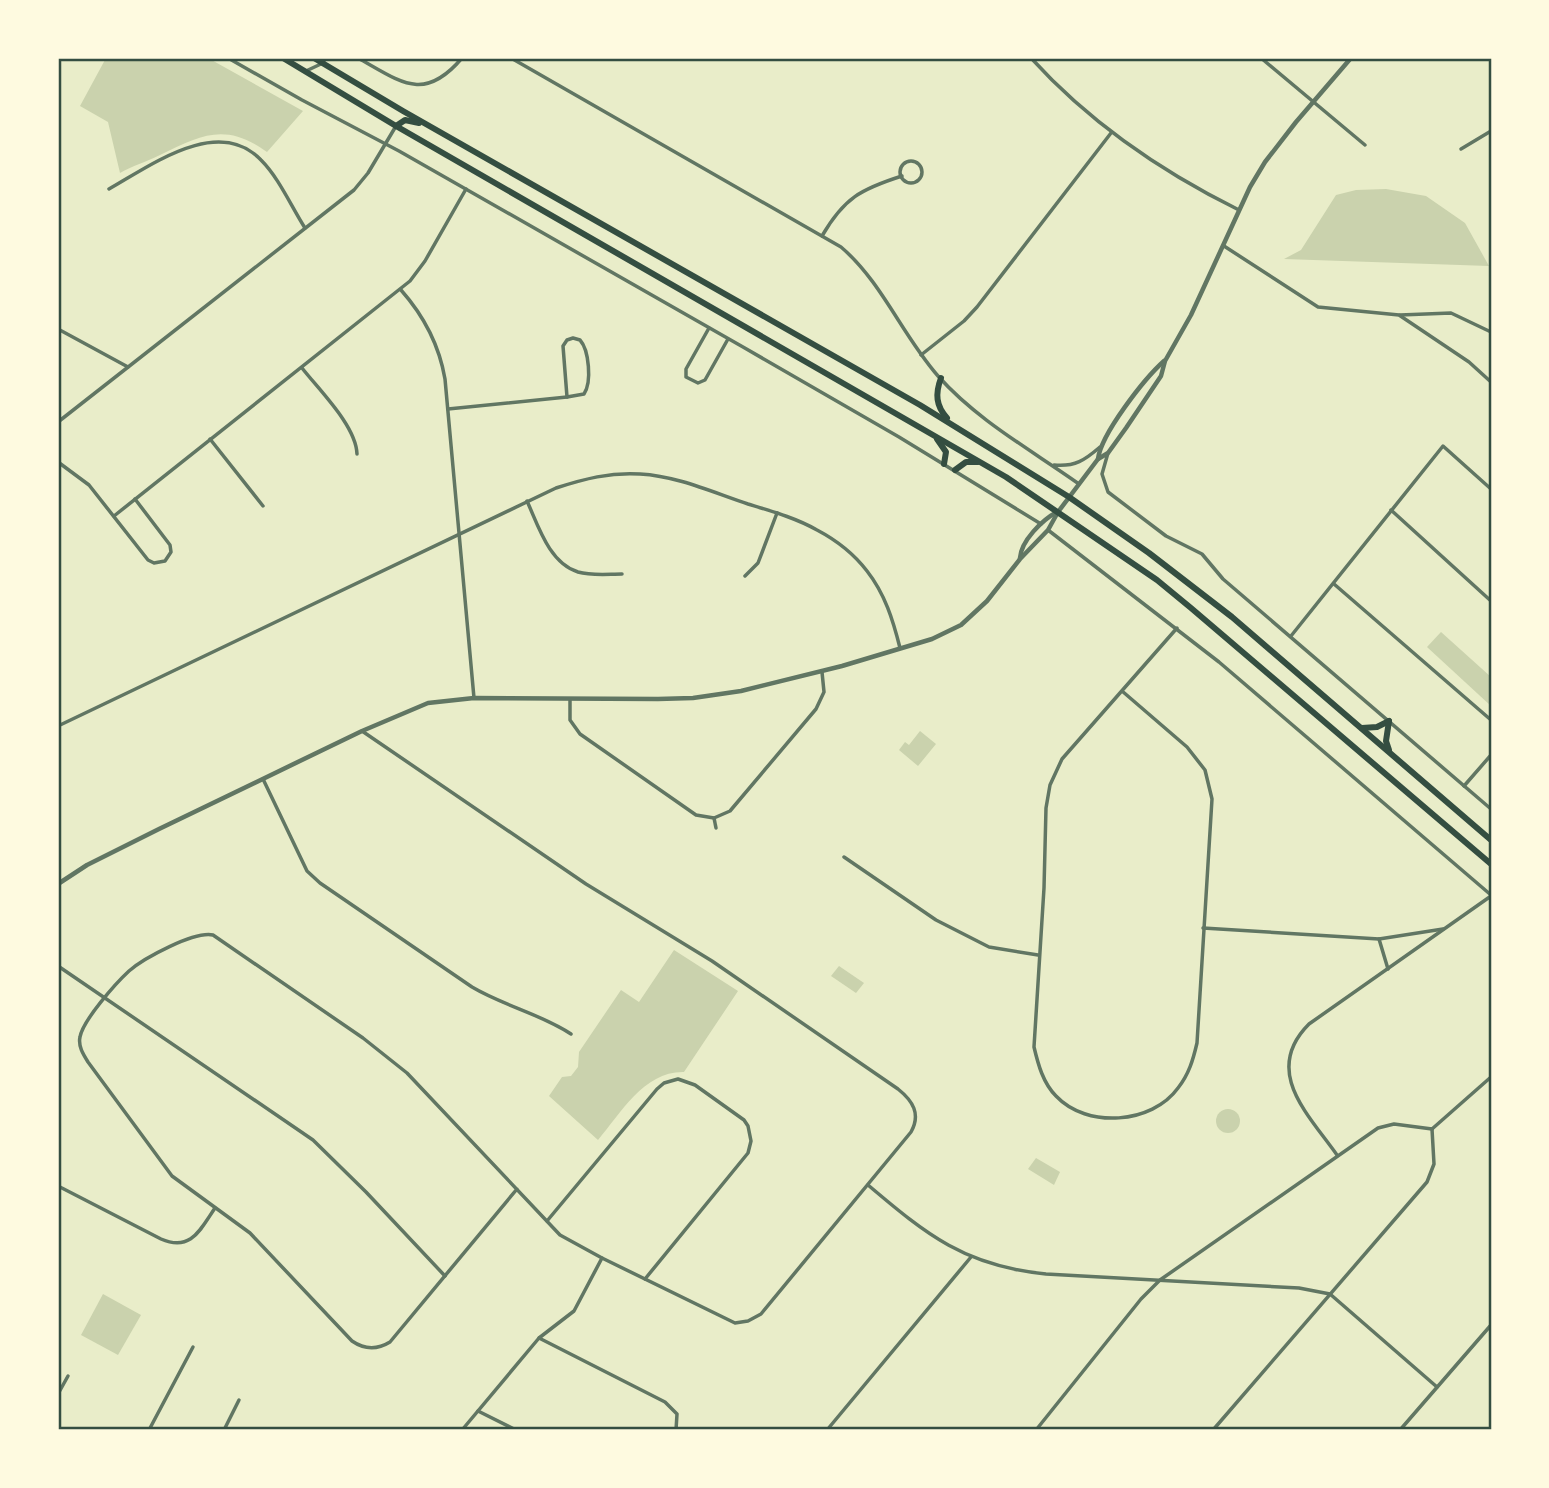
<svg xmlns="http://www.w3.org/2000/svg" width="1549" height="1488" viewBox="0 0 1549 1488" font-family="'Titillium Web',sans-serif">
	<rect width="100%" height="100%" fill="#e9edc9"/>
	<g fill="#cad2ad">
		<path d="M 106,58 L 208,58 L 303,111 L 267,152 C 225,122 202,135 160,155 C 146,162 132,166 120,173 L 108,122 L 80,106 Z"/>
		<polygon points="1386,189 1426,196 1465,223 1489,266 1284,259 1301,250 1336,195 1356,190"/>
		<polygon points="1441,632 1491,677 1491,706 1427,647"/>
		<polygon points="920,731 936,744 918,766 899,750 905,742 909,745"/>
		<path d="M 674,950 L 738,991 L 684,1072 C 644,1071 621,1113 598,1140 L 549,1096 L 562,1077 L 571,1076 L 578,1067 L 579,1052 L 621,990 L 639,1002 Z"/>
		<polygon points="839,966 864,983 856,993 831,976"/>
		<circle cx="1228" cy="1121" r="12"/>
		<polygon points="1036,1158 1060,1172 1054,1185 1028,1169"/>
		<polygon points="103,1294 141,1315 118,1355 81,1335"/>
	</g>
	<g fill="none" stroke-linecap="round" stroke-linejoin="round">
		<g stroke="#617663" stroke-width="3.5">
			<polyline points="228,58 302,100 399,151 743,347 899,437 1041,524"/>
			<path d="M 358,58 C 401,82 424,103 462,58"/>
			<path d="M 511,58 L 841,247 C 882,282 902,335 938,376 C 977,420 1031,450 1079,484"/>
			<path d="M 1031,58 C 1090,123 1160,171 1239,210"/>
			<polyline points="1261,58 1365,145"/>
			<polyline points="306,71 323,63 325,58"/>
			<polyline points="1461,149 1491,131"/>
			<circle cx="911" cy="172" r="11"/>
			<path d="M 109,189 C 150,166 218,115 261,160 C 279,178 291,206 305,228"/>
			<path d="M 822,236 C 844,198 861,189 902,176"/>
			<polyline points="1224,246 1318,307 1399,315 1469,362 1491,382"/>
			<path d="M 401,290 C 424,316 439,344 445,379 L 474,698"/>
			<polyline points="1400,315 1451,313 1491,332"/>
			<polyline points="709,328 686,369 686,377 698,383 705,380 728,339"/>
			<polyline points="58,329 128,367"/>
			<path d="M 573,338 L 580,340 C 589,350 592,382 584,394 L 567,397 L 563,346 L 567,340 Z"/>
			<polyline points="921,355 964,321 977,307 1111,133"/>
			<path d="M 302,368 C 320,391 356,426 357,454"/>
			<polyline points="448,409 567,397"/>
			<polyline points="58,422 354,190 368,173 396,126"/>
			<polyline points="210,439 263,506"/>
			<polyline points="1108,453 1102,474 1108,492 1166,536 1202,554 1223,579 1491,809"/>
			<polyline points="58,462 89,485 148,560 154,563 165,561 171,552 170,545 135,499"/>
			<path d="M 1054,465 C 1075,467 1085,460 1100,447"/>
			<path d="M 527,501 C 538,525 549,563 578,572 C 592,576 608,574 622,574"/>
			<polyline points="1391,510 1491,601"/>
			<polyline points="114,516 410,281 425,261 466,189"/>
			<polyline points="1048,530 1219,662 1491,895"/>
			<polyline points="745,576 758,563 777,513"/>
			<polyline points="1334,584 1491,720"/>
			<polyline points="1291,636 1443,446 1491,489"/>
			<path d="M 1122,691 L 1187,747 L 1205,770 L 1212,799 L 1197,1043 C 1193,1060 1189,1074 1178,1088 C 1152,1124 1087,1129 1056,1096 C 1043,1083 1038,1064 1034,1047 L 1044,888 L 1046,808 L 1050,785 L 1062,759 L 1177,628"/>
			<polyline points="570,699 570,720 580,734 696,815 714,818 730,811 816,709 824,692 822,672"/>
			<path d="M 58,726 L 556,488 C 584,479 610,472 640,474 C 677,476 712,492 748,504 C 771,511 796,518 817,530 C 836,540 854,554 867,571 C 885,594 893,620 900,648"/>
			<path d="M 362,731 L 586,884 L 712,961 L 898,1089 C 913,1101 921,1114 911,1132 L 761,1314 L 748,1321 L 735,1323 L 602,1258 L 560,1235 L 407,1073 L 363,1038 L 213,935 C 194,931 144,958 129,971 C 116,983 83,1020 80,1037 C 78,1046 83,1054 88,1062 L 172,1176 L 250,1233 L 352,1341 C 365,1350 377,1350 390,1342 L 517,1189"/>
			<path d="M 263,779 L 307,871 L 320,883 L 472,987 C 504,1006 541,1014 571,1034"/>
			<polyline points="1464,786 1491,755"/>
			<polyline points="714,818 716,828"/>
			<polyline points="844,857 936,920 989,947 1038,955"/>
			<polyline points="1203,928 1379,939 1443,929"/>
			<polyline points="1379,939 1388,969"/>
			<polyline points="58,966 313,1140 366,1192 445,1276"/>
			<polyline points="1432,1129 1491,1077"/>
			<path d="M 1337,1155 C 1308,1114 1262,1071 1309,1024 L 1491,896"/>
			<path d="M 868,1185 C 927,1235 965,1266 1046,1274 L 1299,1288 L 1330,1294 L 1437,1387"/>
			<path d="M 58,1186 L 161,1239 C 191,1252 200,1230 215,1208"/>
			<polyline points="547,1221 657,1089 664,1083 678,1079 695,1085 744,1120 748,1126 751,1141 748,1153 645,1279"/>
			<polyline points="539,1338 665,1402 677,1414 676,1430"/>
			<polyline points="58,1394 68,1376"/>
			<polyline points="478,1411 516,1430"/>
			<polyline points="149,1430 193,1347"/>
			<polyline points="224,1430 239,1400"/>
			<polyline points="462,1430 539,1338 574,1311 602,1258"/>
			<polyline points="827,1430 971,1257"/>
			<polyline points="1036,1430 1141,1299 1160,1280 1378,1128 1394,1124 1432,1129"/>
			<polyline points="1213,1430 1427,1182 1434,1164 1432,1129"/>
			<polyline points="1400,1430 1491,1325"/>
		</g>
		<g stroke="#617663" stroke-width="4.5">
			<path d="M 1098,459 C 1101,434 1144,379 1164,361"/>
			<path d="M 1020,558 C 1021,541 1042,520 1057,512"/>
			<polyline points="58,884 87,865 159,829 362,731 428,703 474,698 658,699 693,698 741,691 842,666 932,639 961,625 987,601 1020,559 1048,530 1058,512 1098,459 1108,453 1126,428 1161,376 1165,361 1191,315 1250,187 1265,162 1296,122 1351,58"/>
		</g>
		<g stroke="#344e41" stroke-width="6">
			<polyline points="283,58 396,126 1006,477 1157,580 1191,608 1491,864"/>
			<polyline points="314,58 403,111 920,405 1069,497 1149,553 1232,617 1491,840"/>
			<polyline points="396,126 405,120 419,123"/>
			<path d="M 941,378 C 935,394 936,406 947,418"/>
			<polyline points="937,439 946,452 944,464"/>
			<polyline points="955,470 966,462 978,462"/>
			<polyline points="1362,728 1377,727 1389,721"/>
			<polyline points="1389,750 1386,741 1389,721"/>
		</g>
	</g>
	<rect width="1549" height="1488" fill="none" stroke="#fefae0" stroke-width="119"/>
	<rect x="60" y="60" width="1430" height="1368" fill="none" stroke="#344e41" stroke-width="2.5"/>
</svg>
